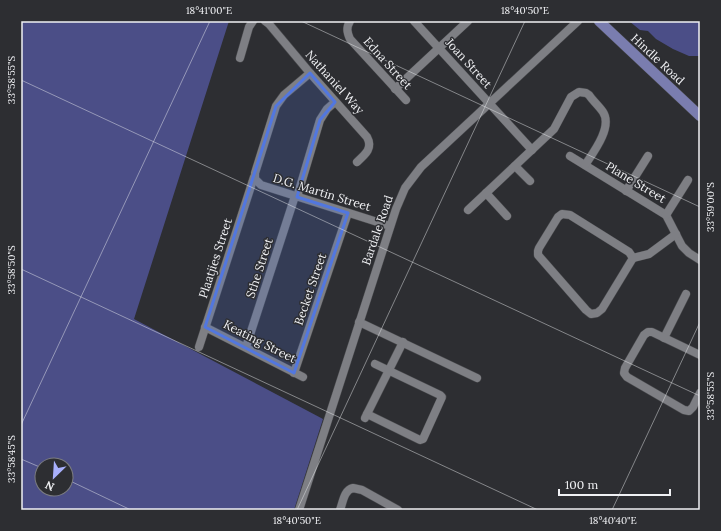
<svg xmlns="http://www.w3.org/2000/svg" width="721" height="531" viewBox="0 0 721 531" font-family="Lora,serif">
	<rect width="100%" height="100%" fill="#2d2e32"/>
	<g fill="#4b4e87" fill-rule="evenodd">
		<path d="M 21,21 L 229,21 L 134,319 L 323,419 L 294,510 L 21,510 ZM 42,465 L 66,465 L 66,489 L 42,489 Z"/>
		<polygon points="629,21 700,21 700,56 689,56 673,49 656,39 648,31 640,30"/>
	</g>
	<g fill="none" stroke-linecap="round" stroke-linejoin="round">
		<g stroke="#4a4b4e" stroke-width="9">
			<g id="minor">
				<path d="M 265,21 L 269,24 L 310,73 L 367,137 C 373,148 366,154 357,162"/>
				<path d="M 350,21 C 346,28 347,32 350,39 L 406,100"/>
				<polyline points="414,21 532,150"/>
				<polyline points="240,58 249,27 253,21"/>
				<polyline points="310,73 284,95 276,106 255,173 255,179 261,185 390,226"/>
				<polyline points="395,89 468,21"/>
				<polyline points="570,156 666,215 682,246 689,253 700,260"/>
				<polyline points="515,166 530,181"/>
				<polyline points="626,191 648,156"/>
				<polyline points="486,193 507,216"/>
				<polyline points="297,197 320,120 327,109 335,102"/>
				<path d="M 468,210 L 554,129 L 571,97 L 579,92 L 586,93 L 589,95 C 593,101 599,106 603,112 C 613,127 593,153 585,165"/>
				<polygon points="562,214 570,215 629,252 633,258 602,309 597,313 591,314 586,310 538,255 538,251 539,248 558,217"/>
				<polyline points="666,215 688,180"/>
				<polyline points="633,258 649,254 676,234"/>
				<polyline points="359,322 477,378"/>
				<polyline points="205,327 303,377"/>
				<polyline points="664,338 686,294"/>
				<polyline points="199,347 254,177"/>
				<polyline points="246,347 295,196"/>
				<polyline points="700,355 652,332 648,332 644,335 625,368 624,373 627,377 684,410 689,411 693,407 700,393"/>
				<polyline points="294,373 348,213"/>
				<polyline points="367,414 420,440 423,439 442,397 440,395 375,364"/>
				<polyline points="365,418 403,342"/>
				<polyline points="299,510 396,209 405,188 421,167 578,21"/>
				<path d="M 340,510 C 343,502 344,490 353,488 L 362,490 L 398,510"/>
			</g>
		</g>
		<g stroke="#4a4b4e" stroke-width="11">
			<polyline id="major" points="599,21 700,116"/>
		</g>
		<use href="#minor" stroke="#7e7f84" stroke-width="8"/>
		<use href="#major" stroke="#7a7daf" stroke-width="10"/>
	</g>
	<path fill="#5277df" fill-opacity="0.2" stroke="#5277df" stroke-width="3" stroke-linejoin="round" d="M 310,73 L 335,102 L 320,120 L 297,197 L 348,213 L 294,373 L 205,327 L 276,106 Z"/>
	<path fill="none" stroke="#f0f1f4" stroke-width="1" stroke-opacity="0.45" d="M 301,21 L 700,207M 21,80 L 700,396M 21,269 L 538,510M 21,425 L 210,21M 21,459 L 42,468M 66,479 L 131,510M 297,510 L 525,21M 612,510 L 700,322"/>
	<g text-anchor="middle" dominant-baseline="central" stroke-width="3" stroke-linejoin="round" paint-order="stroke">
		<g font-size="12" fill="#f0f1f4" stroke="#2d2e32">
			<text transform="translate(658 59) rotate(43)">Hindle Road</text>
			<text transform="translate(388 63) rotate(48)">Edna Street</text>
			<text transform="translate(469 63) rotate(48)">Joan Street</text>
			<text transform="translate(335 82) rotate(48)">Nathaniel Way</text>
			<text transform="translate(636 182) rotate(31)">Plane Street</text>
			<text transform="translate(322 192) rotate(17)">D.G. Martin Street</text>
			<text transform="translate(377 230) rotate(-71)">Bardale Road</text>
			<text transform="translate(215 258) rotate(-72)">Plaatjies Street</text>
			<text transform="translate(259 268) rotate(-72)">Sthe Street</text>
			<text transform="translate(310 289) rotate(-71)">Becket Street</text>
			<text transform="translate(260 341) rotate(27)">Keating Street</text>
		</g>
	</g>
	<rect width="721" height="531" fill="none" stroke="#2d2e32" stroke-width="44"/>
	<g transform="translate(54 477) rotate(205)"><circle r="19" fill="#2d2e32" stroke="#7b7c80"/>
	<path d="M0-3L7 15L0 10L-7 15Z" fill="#a8b0fc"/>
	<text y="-6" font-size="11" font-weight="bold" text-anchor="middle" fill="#f0f1f4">N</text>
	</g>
	<path d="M559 489v6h111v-6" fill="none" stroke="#f0f1f4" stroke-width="2"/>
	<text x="565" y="489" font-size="12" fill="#f0f1f4" stroke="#2d2e32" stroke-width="3" paint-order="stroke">100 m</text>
	<rect x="22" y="22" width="677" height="487" fill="none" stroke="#f0f1f4" stroke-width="1.5"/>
	<g font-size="10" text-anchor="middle" fill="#f0f1f4">
		<text x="209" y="14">18°41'00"E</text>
		<text x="525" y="14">18°40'50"E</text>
		<text transform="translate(11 80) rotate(-90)" y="4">33°58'55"S</text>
		<text transform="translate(710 207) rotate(-90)" y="4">33°59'00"S</text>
		<text transform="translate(11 270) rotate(-90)" y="4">33°58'50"S</text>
		<text transform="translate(710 396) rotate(-90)" y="4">33°58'55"S</text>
		<text transform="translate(11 459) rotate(-90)" y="4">33°58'45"S</text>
		<text x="297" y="524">18°40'50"E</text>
		<text x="613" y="524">18°40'40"E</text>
	</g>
</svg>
